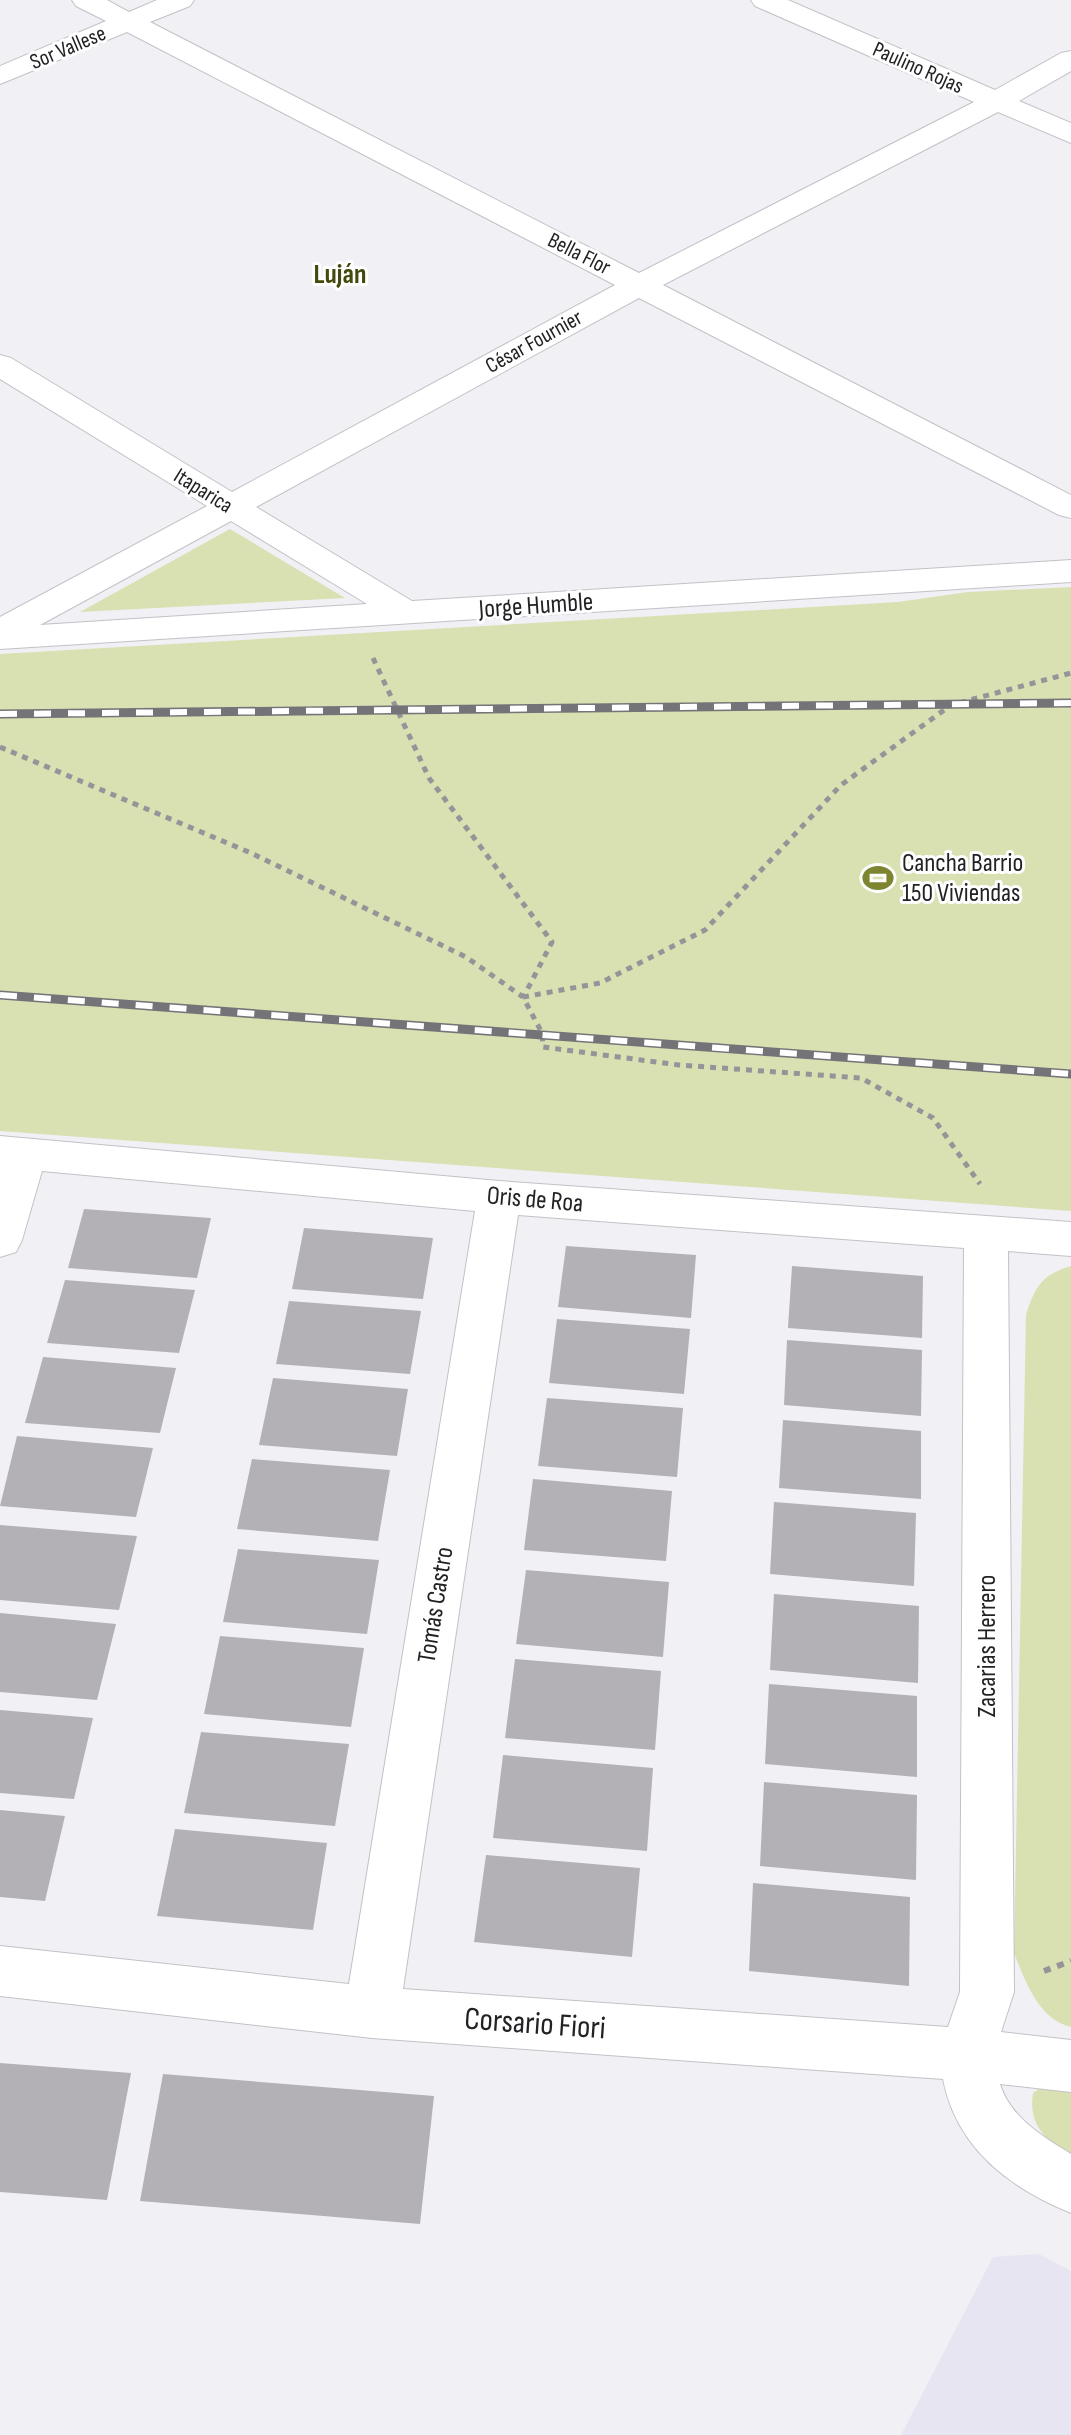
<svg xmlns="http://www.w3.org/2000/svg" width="1071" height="2435" viewBox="0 0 1071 2435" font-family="'Sofia Sans Condensed',sans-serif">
	<rect width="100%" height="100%" fill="#f1f0f5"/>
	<polygon fill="#e8e5f2" points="1039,2254 1071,2271 1071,2435 901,2435 993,2257"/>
	<g fill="#d9e0b2">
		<polygon points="230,529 345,598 80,612"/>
		<polygon points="1071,587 1071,1211 0,1131 0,654 898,602 968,592"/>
		<path d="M 1071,1266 L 1071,2027 C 1039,2020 1025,1981 1014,1953 L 1026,1315 C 1035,1287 1041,1275 1071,1266 Z"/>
		<path d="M 1040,2088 L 1071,2091 L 1071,2154 C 1045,2141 1028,2124 1033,2093 Z"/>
	</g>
	<g fill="#b3b1b6">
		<polygon points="84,1209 211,1218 197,1278 68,1268"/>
		<polygon points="304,1228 433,1238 423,1299 292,1289"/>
		<polygon points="566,1246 696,1255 691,1318 558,1307"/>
		<polygon points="792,1266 923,1276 922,1338 788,1328"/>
		<polygon points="65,1280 195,1290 179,1353 47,1343"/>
		<polygon points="289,1301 421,1311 410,1374 276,1364"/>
		<polygon points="557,1319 690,1329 684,1394 549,1383"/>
		<polygon points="787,1340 922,1350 921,1416 784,1405"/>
		<polygon points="43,1357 176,1368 160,1433 25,1423"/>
		<polygon points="273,1378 408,1389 397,1456 259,1445"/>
		<polygon points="547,1398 683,1408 677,1477 538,1466"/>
		<polygon points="783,1420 921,1431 921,1499 779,1488"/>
		<polygon points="17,1436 153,1448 136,1517 0,1506"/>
		<polygon points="252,1459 390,1470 378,1541 237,1529"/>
		<polygon points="533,1479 672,1491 666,1561 524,1550"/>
		<polygon points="774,1502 916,1513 914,1586 770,1574"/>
		<polygon points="0,1525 137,1536 119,1610 0,1600"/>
		<polygon points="238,1549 379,1560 367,1634 223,1622"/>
		<polygon points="526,1570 669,1582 663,1657 516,1644"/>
		<polygon points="774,1594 919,1606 918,1683 770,1670"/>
		<polygon points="0,1613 116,1624 97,1700 0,1692"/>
		<polygon points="220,1636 364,1648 351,1727 204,1714"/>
		<polygon points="515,1659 661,1671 655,1750 505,1738"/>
		<polygon points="769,1684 917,1696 917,1777 765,1764"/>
		<polygon points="0,1710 93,1718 74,1799 0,1793"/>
		<polygon points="201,1732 349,1744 335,1826 184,1813"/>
		<polygon points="503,1755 653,1768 647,1851 493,1838"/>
		<polygon points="764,1782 917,1795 916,1880 760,1866"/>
		<polygon points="0,1810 65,1816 45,1901 0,1897"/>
		<polygon points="175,1829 327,1843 313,1930 157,1916"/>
		<polygon points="486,1855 640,1868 632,1957 474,1942"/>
		<polygon points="753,1883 910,1897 909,1986 749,1971"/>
		<polygon points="0,2063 131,2073 107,2200 0,2192"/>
		<polygon points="163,2074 434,2096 420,2224 140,2201"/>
	</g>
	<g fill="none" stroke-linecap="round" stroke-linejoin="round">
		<g stroke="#c3c1c6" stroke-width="2">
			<g id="minor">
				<path d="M 72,0 L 107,0 L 129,12 L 157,0 L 194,0 L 190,6 L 150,22 L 639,273 L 974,102 L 755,6 L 751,0 L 788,0 L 995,90 L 1061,53 L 1071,51 L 1071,71 L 1019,101 L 1071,123 L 1071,143 L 998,112 L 663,285 L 1071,495 L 1071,518 L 1059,515 L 639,298 L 256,507 L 412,601 L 1071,560 L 1071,582 L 0,649 L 0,617 L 207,506 L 0,379 L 0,355 L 11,358 L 232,492 L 615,285 L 127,32 L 0,84 L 0,66 L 106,21 L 76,6 ZM 231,521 L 367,604 L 40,625 Z"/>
				<path d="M 0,1136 L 499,1181 L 1071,1222 L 1071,1256 L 1008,1251 L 1014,1992 L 1001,2032 L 1071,2040 L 1071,2092 L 1000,2084 C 1010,2117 1043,2137 1071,2154 L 1071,2213 C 1009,2188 956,2147 943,2079 L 372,2038 L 0,1996 L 0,1946 L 349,1984 L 475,1211 L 42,1171 L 22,1240 L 16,1252 L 0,1257 ZM 518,1215 L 964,1248 L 960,1992 L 948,2027 L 403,1989 Z"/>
			</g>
		</g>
		<g stroke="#959498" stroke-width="5" stroke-dasharray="6 6" stroke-linecap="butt">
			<polyline points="373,658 429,778 552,942 524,996"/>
			<polyline points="0,747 251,853 466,957 523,997 542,1033 543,1047 679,1065 861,1078 933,1118 980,1184"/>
			<polyline points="523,997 600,983 705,930 841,785 951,705 1071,673"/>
		</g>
		<polyline stroke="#959498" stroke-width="6" stroke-dasharray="7 7" stroke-linecap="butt" points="1044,1971 1071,1961"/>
		<use href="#minor" fill="#fff" fill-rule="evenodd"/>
		<g stroke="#747377" stroke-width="9">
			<g id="rail">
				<polyline points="0,714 1071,703"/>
				<polyline points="0,995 1071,1074"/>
			</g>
		</g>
		<use href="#rail" stroke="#fefeff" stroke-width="6" stroke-dasharray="17" stroke-linecap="butt"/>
	</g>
	<defs>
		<g id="stadium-bare" transform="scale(2.4)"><path d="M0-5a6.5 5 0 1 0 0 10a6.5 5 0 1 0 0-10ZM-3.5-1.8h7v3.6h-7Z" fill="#7d8531" stroke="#fefeff" stroke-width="2.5" paint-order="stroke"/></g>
	</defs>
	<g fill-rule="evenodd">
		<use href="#stadium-bare" x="878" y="878"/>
	</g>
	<g text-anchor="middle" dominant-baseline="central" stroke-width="6" stroke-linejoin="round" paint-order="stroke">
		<g font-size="22" fill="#222123" stroke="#fefeff">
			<text transform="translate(68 48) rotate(-23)">Sor Vallese</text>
			<text transform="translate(918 68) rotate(24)">Paulino Rojas</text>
			<text transform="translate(579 254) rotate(27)">Bella Flor</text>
			<text transform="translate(534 342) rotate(-29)">César Fournier</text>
			<text transform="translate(203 491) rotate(32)">Itaparica</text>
		</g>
		<g font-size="26" fill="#222123" stroke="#fefeff">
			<text transform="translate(536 606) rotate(-4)">Jorge Humble</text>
			<text transform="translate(535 1200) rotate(5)">Oris de Roa</text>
			<text transform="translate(436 1605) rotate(-81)">Tomás Castro</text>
			<text transform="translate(987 1646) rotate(-90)">Zacarias Herrero</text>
		</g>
		<g font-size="26" fill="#222123" stroke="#fefeff" text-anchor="start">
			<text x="902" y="863">Cancha Barrio<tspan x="902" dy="30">150 Viviendas</tspan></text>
		</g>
		<g font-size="28" font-weight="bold" fill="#444a0d" stroke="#fefeff">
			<text x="340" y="274">Luján</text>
		</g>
		<g font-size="32" fill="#222123" stroke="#fefeff">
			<text transform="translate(535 2024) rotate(4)">Corsario Fiori</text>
		</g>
	</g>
</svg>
